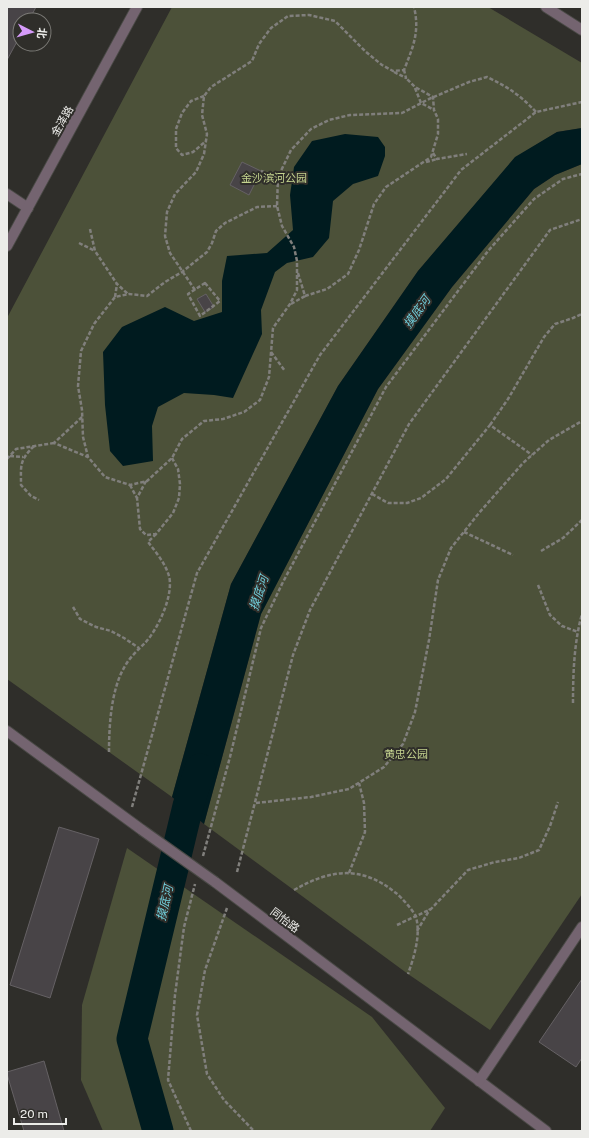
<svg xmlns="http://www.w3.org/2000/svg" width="589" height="1138" viewBox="0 0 589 1138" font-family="'Public Sans','Noto Sans SC',sans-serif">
	<rect width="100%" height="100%" fill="#2f2e2a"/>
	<g fill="#4c5139">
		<polygon points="172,7 488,7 582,63 582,128 557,132 515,158 418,271 338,386 231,584 172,797 7,679 7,318"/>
		<polygon points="582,164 582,894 490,1030 408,974 204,824 261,614 378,389 452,287 534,189 555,175"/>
		<polygon points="127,848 372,1017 445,1108 430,1131 103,1131 81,1080 82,1005"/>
	</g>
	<g fill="#001b1f">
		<polygon points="582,128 582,164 555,175 534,189 452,287 378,389 261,614 204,824 172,797 231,584 338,386 418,271 515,157 557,132"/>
		<polygon points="345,134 378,137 385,147 385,156 378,176 353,184 333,201 329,238 313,257 287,263 275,272 261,310 262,334 233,398 214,395 184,393 158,407 152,426 153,461 123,466 110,451 105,405 103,352 122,327 165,307 194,321 222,312 222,281 227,256 267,253 293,230 290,195 294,167 312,141"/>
	</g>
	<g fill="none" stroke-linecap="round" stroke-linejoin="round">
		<polyline stroke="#001b1f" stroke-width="31" points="158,1131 132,1039 188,806 200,769"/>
	</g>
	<g fill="#484447" stroke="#656164">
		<polygon points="7,7 36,7 29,20 20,20 20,36 7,60"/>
		<polygon points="242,162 261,171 249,195 230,185"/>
		<polygon points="206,294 214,307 205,312 197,299"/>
		<polygon points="59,827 99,839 50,998 10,985"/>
		<polygon points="582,979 582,1058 576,1067 539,1042"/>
		<polygon points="44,1061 64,1131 24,1131 7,1074 7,1072"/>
	</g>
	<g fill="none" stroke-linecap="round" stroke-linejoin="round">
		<g stroke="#494945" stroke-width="12">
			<g id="minor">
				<polyline points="546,7 582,30"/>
				<polyline points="7,194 28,208"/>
				<polyline points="7,246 137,7"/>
				<polyline points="7,731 142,830"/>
				<polyline points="215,882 546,1131"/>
				<polyline points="479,1081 582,927"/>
			</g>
		</g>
		<g stroke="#807f7c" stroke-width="2.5" stroke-dasharray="4 2" stroke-linecap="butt">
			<polyline points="394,72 406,78 404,70"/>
			<polyline points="415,88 421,103 434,110"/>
			<polyline points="204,96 191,101 182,113 176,129 176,148 182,155 193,152 206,141"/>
			<polyline points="433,153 437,159 467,154"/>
			<polyline points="426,162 437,159"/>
			<polyline points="261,171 278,177"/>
			<path d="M 277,206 L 257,207 L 225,223 L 216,231 L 212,243 L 207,252 L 182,272 L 165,282 L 147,296 L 129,294 L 115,297 L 94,324 L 81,351 L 78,386 L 82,410 L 83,437 L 88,457 L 105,477 L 130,485 L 147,481 L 172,458 L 182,439 L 204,421 L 223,419 L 244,412 L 260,400 L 269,377 L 273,328 L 290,304 L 297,290 L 297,261 L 294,247 L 282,226 L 277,206 L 278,177 L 291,150 L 311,129 L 329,120 L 350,115 L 402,113 L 429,99 L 469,82 L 487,77 C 508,87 520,95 536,112"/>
			<polyline points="90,229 95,251 117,284 128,294"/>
			<polyline points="79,243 95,251"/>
			<polyline points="298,273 305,296 327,289 348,274 359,250 374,204 386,187 431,157 438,134 438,119 434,110 433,97 415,87 406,78"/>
			<polygon points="205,283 220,301 200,316 188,294"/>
			<path d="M 195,290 L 170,253 L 165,236 L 167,212 L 175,194 L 196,172 L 204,154 L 207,134 L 202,115 L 204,96 L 211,87 L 252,61 L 259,44 L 271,28 L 288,16 L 309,15 L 335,21 L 366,52 L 382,65 L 393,71 L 404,70 C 413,47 420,32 414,7"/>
			<polyline points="115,297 117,284"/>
			<polyline points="291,304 305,296"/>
			<polyline points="271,352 285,371"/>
			<polyline points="82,417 54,443 88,457"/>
			<polyline points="490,425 508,399 544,337 555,324 573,318 582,314"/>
			<path d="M 34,446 C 19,461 21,465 21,485 L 31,496 L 39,500"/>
			<polyline points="10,456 23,457"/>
			<polyline points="7,459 16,449 54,443"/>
			<polyline points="146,481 137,498 140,529 146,535 156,534 173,513 179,498 180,484 178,469 172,458"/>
			<polyline points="130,485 137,498"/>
			<polyline points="372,494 388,503 407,503 421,498 446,479 490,425 532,455"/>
			<polyline points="464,532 513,555"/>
			<polyline points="541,551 563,538 582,520"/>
			<polyline points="538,585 550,615 562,626 578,632"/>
			<polyline points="73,607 80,619 96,627 111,631 124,638 139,648"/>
			<path d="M 573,703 C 573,674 574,642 582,614"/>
			<path d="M 109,752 C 109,726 111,689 125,666 C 130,657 138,650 145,643 C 158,629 174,595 169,576 C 165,563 156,552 148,542 L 156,534"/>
			<polyline points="256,803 311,797 349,789 384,767 403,744 415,712 429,640 438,580 451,548 479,513 523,463 549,440 582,421"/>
			<polyline points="132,807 197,573 320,355 461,170 536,112 582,102"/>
			<polyline points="203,856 230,757 261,628 282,584 386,387 488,251 534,199 563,179 582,174"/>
			<polyline points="237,872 293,655 310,610 409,424 550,230 582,219"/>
			<polyline points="349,873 365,832 364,803 359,783"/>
			<path d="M 294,890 C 331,869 361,865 396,893 C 402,898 413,910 416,917 C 421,935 414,957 408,974"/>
			<polyline points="227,908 205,970 197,1015 207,1074 224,1100 254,1131"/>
			<polyline points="397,925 431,909 468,870 495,862 519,858 539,850 550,826 558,802"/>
			<polyline points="417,931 430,909"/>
			<polyline points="191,1131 168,1080 175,995 184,927 195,884"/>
		</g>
		<use href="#minor" stroke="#746470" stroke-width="10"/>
		<g stroke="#494945" stroke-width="12" stroke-linecap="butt">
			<polyline id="minor-bridge" points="142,830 215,882"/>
		</g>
		<use href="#minor-bridge" stroke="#746470" stroke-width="10"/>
	</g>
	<g text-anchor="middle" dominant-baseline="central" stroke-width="4" stroke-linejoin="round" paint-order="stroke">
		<g font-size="11" fill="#ecece9" stroke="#2f2e2a">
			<text transform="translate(62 121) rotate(-61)">金泽路</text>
			<text transform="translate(285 920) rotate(37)">同怡路</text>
		</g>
		<g font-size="11" fill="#c4d38f" stroke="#2f2e2a">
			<text x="274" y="178">金沙滨河公园</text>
			<text x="406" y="754">黄忠公园</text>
		</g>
		<g font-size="12" font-style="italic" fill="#71cfdc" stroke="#2f2e2a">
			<text transform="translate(417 312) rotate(-54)">摸底河</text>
			<text transform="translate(259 593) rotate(-72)">摸底河</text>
			<text transform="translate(165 903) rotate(-77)">摸底河</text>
		</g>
	</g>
	<rect width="589" height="1138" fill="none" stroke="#ecece9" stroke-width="16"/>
	<g transform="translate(32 32) rotate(96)"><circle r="19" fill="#2f2e2a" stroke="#7b7a76"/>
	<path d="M0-3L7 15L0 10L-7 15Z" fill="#d69bfa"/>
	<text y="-6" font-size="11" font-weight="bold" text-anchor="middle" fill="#ecece9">北</text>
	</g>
	<path d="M14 1118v6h52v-6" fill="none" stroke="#ecece9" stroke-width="2"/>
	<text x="20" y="1118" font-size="12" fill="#ecece9" stroke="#2f2e2a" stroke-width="3" paint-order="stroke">20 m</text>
</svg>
